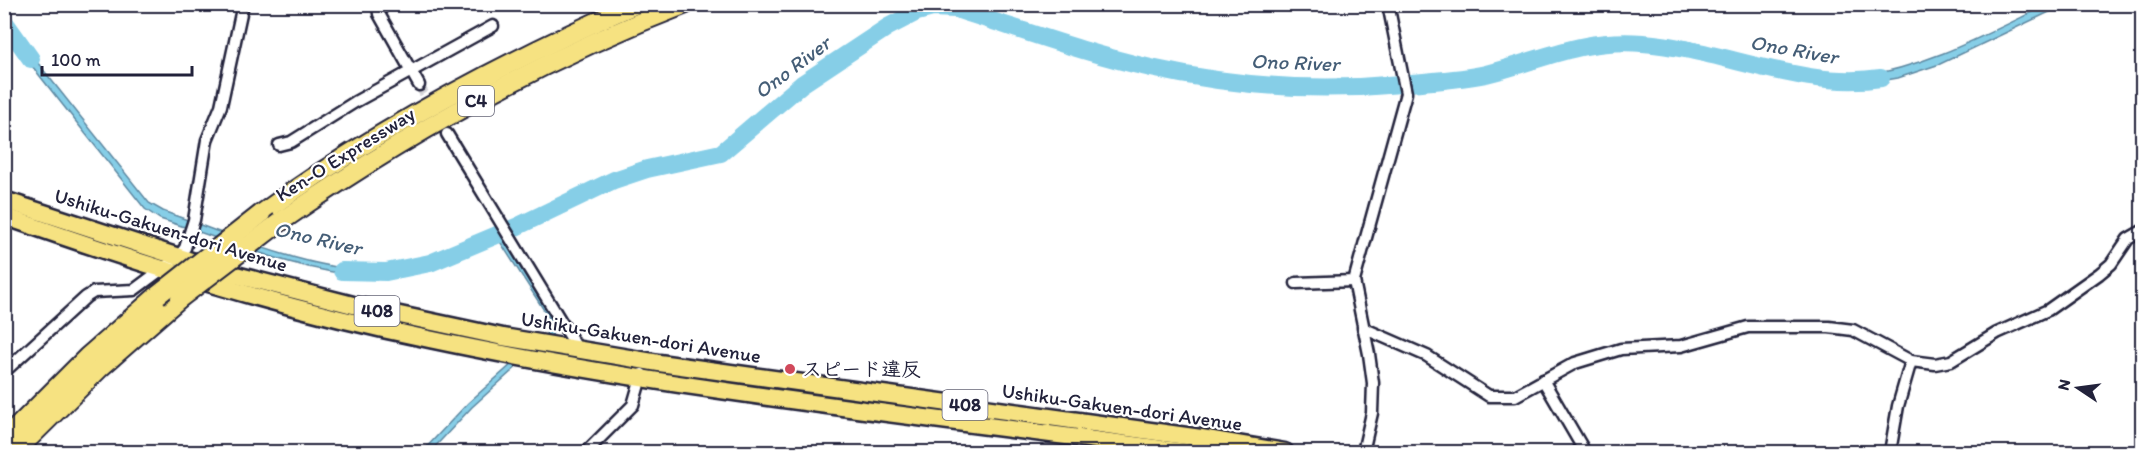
<svg xmlns="http://www.w3.org/2000/svg" width="2147" height="457" viewBox="0 0 2147 457" font-family="Itim,'Klee One',sans-serif">
	<rect width="100%" height="100%" fill="#fff"/>
	<filter id="ink" filterUnits="userSpaceOnUse"><feTurbulence type="fractalNoise" baseFrequency=".0167" numOctaves="2"/><feDisplacementMap in="SourceGraphic" scale="12" xChannelSelector="R" yChannelSelector="G"/><feConvolveMatrix kernelMatrix="1 2 1 2 8 2 1 2 1" color-interpolation-filters="sRGB"/></filter>
	<g filter="url(#ink)">
		<g fill="#86cee7" stroke="#5e89a2" stroke-width="1.5">
			<path d="M 2049,4 L 2064,5 L 1940,64 L 1898,78 L 1857,85 L 1859,77 C 1929,66 1986,34 2049,4 Z"/>
			<path d="M 18,38 L 149,203 L 163,211 C 224,233 300,267 364,270 L 365,276 C 297,272 225,239 160,219 L 145,209 L 13,42 Z"/>
			<polygon points="505,236 555,317 552,335 472,407 430,452 422,452 468,403 547,333 549,318 499,240"/>
		</g>
		<g fill="none" stroke-linecap="round" stroke-linejoin="round">
			<polyline stroke="#5e89a2" stroke-width="3" points="499,234 502,237"/>
			<g stroke="#86cee7" stroke-width="18">
				<polyline points="4,21 31,59"/>
				<path d="M 342,271 L 386,272 L 430,263 L 516,227 L 614,180 L 647,169 L 721,153 L 802,84 L 888,27 L 917,12 L 933,8 L 955,9 C 1020,29 1084,53 1151,68 C 1232,86 1318,92 1401,84 C 1428,81 1459,80 1486,74 C 1543,60 1580,38 1643,43 C 1722,49 1801,90 1881,78"/>
			</g>
			<polyline stroke="#d3d3d8" stroke-width="10" stroke-dasharray="10 5" stroke-linecap="butt" points="419,85 443,126"/>
			<g stroke="#22223b" stroke-width="15">
				<g id="minor">
					<polyline points="378,4 379,14 419,85"/>
					<polyline points="447,134 579,351"/>
					<polyline points="279,145 291,142 355,102 493,26"/>
					<polyline points="1296,283 1354,281"/>
					<polyline points="1363,328 1427,356 1489,396 1515,396 1575,363 1621,349 1681,346 1748,327 1829,327 1853,330 1911,361 1935,364 1951,361 1997,333 2048,310 2099,274 2111,264 2128,239 2142,231"/>
					<polyline points="4,372 86,297 94,292 134,290 177,258 185,248 194,220 207,140 221,106 243,4"/>
					<polyline points="1543,380 1585,452"/>
					<polyline points="586,452 633,405 642,374"/>
					<polyline points="1363,452 1372,413 1373,383 1369,354 1354,281 1406,93 1388,4"/>
					<polyline points="1890,452 1898,406 1911,361"/>
				</g>
			</g>
			<g stroke="#22223b" stroke-width="21">
				<g id="trunk">
					<polyline points="4,200 228,273 353,305 503,337 659,363 1201,438 1285,452"/>
					<path d="M 4,216 C 146,266 283,309 429,339 C 678,392 933,417 1185,452"/>
				</g>
			</g>
			<g stroke="#22223b" stroke-width="22">
				<g id="motorway">
					<path d="M 261,214 C 377,129 504,62 636,4"/>
					<path d="M 280,222 C 407,134 542,59 686,4"/>
					<polyline points="4,440 87,357 158,295"/>
					<polyline points="15,452 100,368 180,298"/>
				</g>
			</g>
			<use href="#minor" stroke="#fff" stroke-width="10"/>
			<use href="#trunk" stroke="#f6e281" stroke-width="16"/>
			<use href="#motorway" stroke="#f6e281" stroke-width="18"/>
			<g stroke="#22223b" stroke-width="22" stroke-linecap="butt">
				<g id="motorway-bridge">
					<polyline points="158,295 261,214"/>
					<polyline points="180,298 280,222"/>
				</g>
			</g>
			<use href="#motorway-bridge" stroke="#f6e281" stroke-width="18"/>
		</g>
	</g>
	<circle fill="#d1495b" stroke="#fff" stroke-width="2" cx="790" cy="369" r="6"/>
	<g text-anchor="middle" dominant-baseline="central" stroke-width="4.5" stroke-linejoin="round" paint-order="stroke">
		<g fill="#fff" stroke="#646476" stroke-width="1.5">
			<rect x="458" y="86" width="36" height="30" rx="4.5"/>
			<rect x="354.5" y="296" width="45" height="30" rx="4.5"/>
			<rect x="942.5" y="390" width="45" height="30" rx="4.5"/>
		</g>
		<g font-size="18" font-weight="bold" fill="#22223b">
			<text x="476" y="101">C4</text>
			<text x="377" y="311">408</text>
			<text x="965" y="405">408</text>
		</g>
		<g font-size="20" fill="#22223b" stroke="#fff">
			<text transform="translate(345 154) rotate(-32)">Ken-O Expressway</text>
			<text transform="translate(171 230) rotate(17)">Ushiku-Gakuen-dori Avenue</text>
			<text transform="translate(641 337) rotate(9)">Ushiku-Gakuen-dori Avenue</text>
			<text transform="translate(1122 407) rotate(8)">Ushiku-Gakuen-dori Avenue</text>
		</g>
		<g font-size="20" font-weight="bold" fill="#22223b" stroke="#fff" text-anchor="start">
			<text x="802" y="369">スピード違反</text>
		</g>
		<g font-size="21" font-style="italic" fill="#455e77" stroke="#fff">
			<text transform="translate(1794 49) rotate(10)">Ono River</text>
			<text transform="translate(1295 62) rotate(2)">Ono River</text>
			<text transform="translate(792 67) rotate(-37)">Ono River</text>
			<text transform="translate(318 238) rotate(13)">Ono River</text>
		</g>
	</g>
	<rect width="2147" height="457" fill="none" stroke="#fff" stroke-width="24"/>
	<rect x="12" y="12" width="2123" height="433" fill="none" stroke="#22223b" stroke-width="2" filter="url(#ink)"/>
	<g transform="translate(2078 388) rotate(283)" stroke="#ffffff" stroke-width="4.5" paint-order="stroke">
	<path d="M0-4.5L10 22L0 15L-10 22Z" fill="#22223b"/>
	<text y="-9" font-size="16" font-weight="bold" text-anchor="middle" fill="#22223b">N</text>
	</g>
	<path d="M42 66v9h150v-9" fill="none" stroke="#22223b" stroke-width="3"/>
	<text x="51" y="66" font-size="18" fill="#22223b" stroke="#ffffff" stroke-width="4.5" paint-order="stroke">100 m</text>
</svg>
